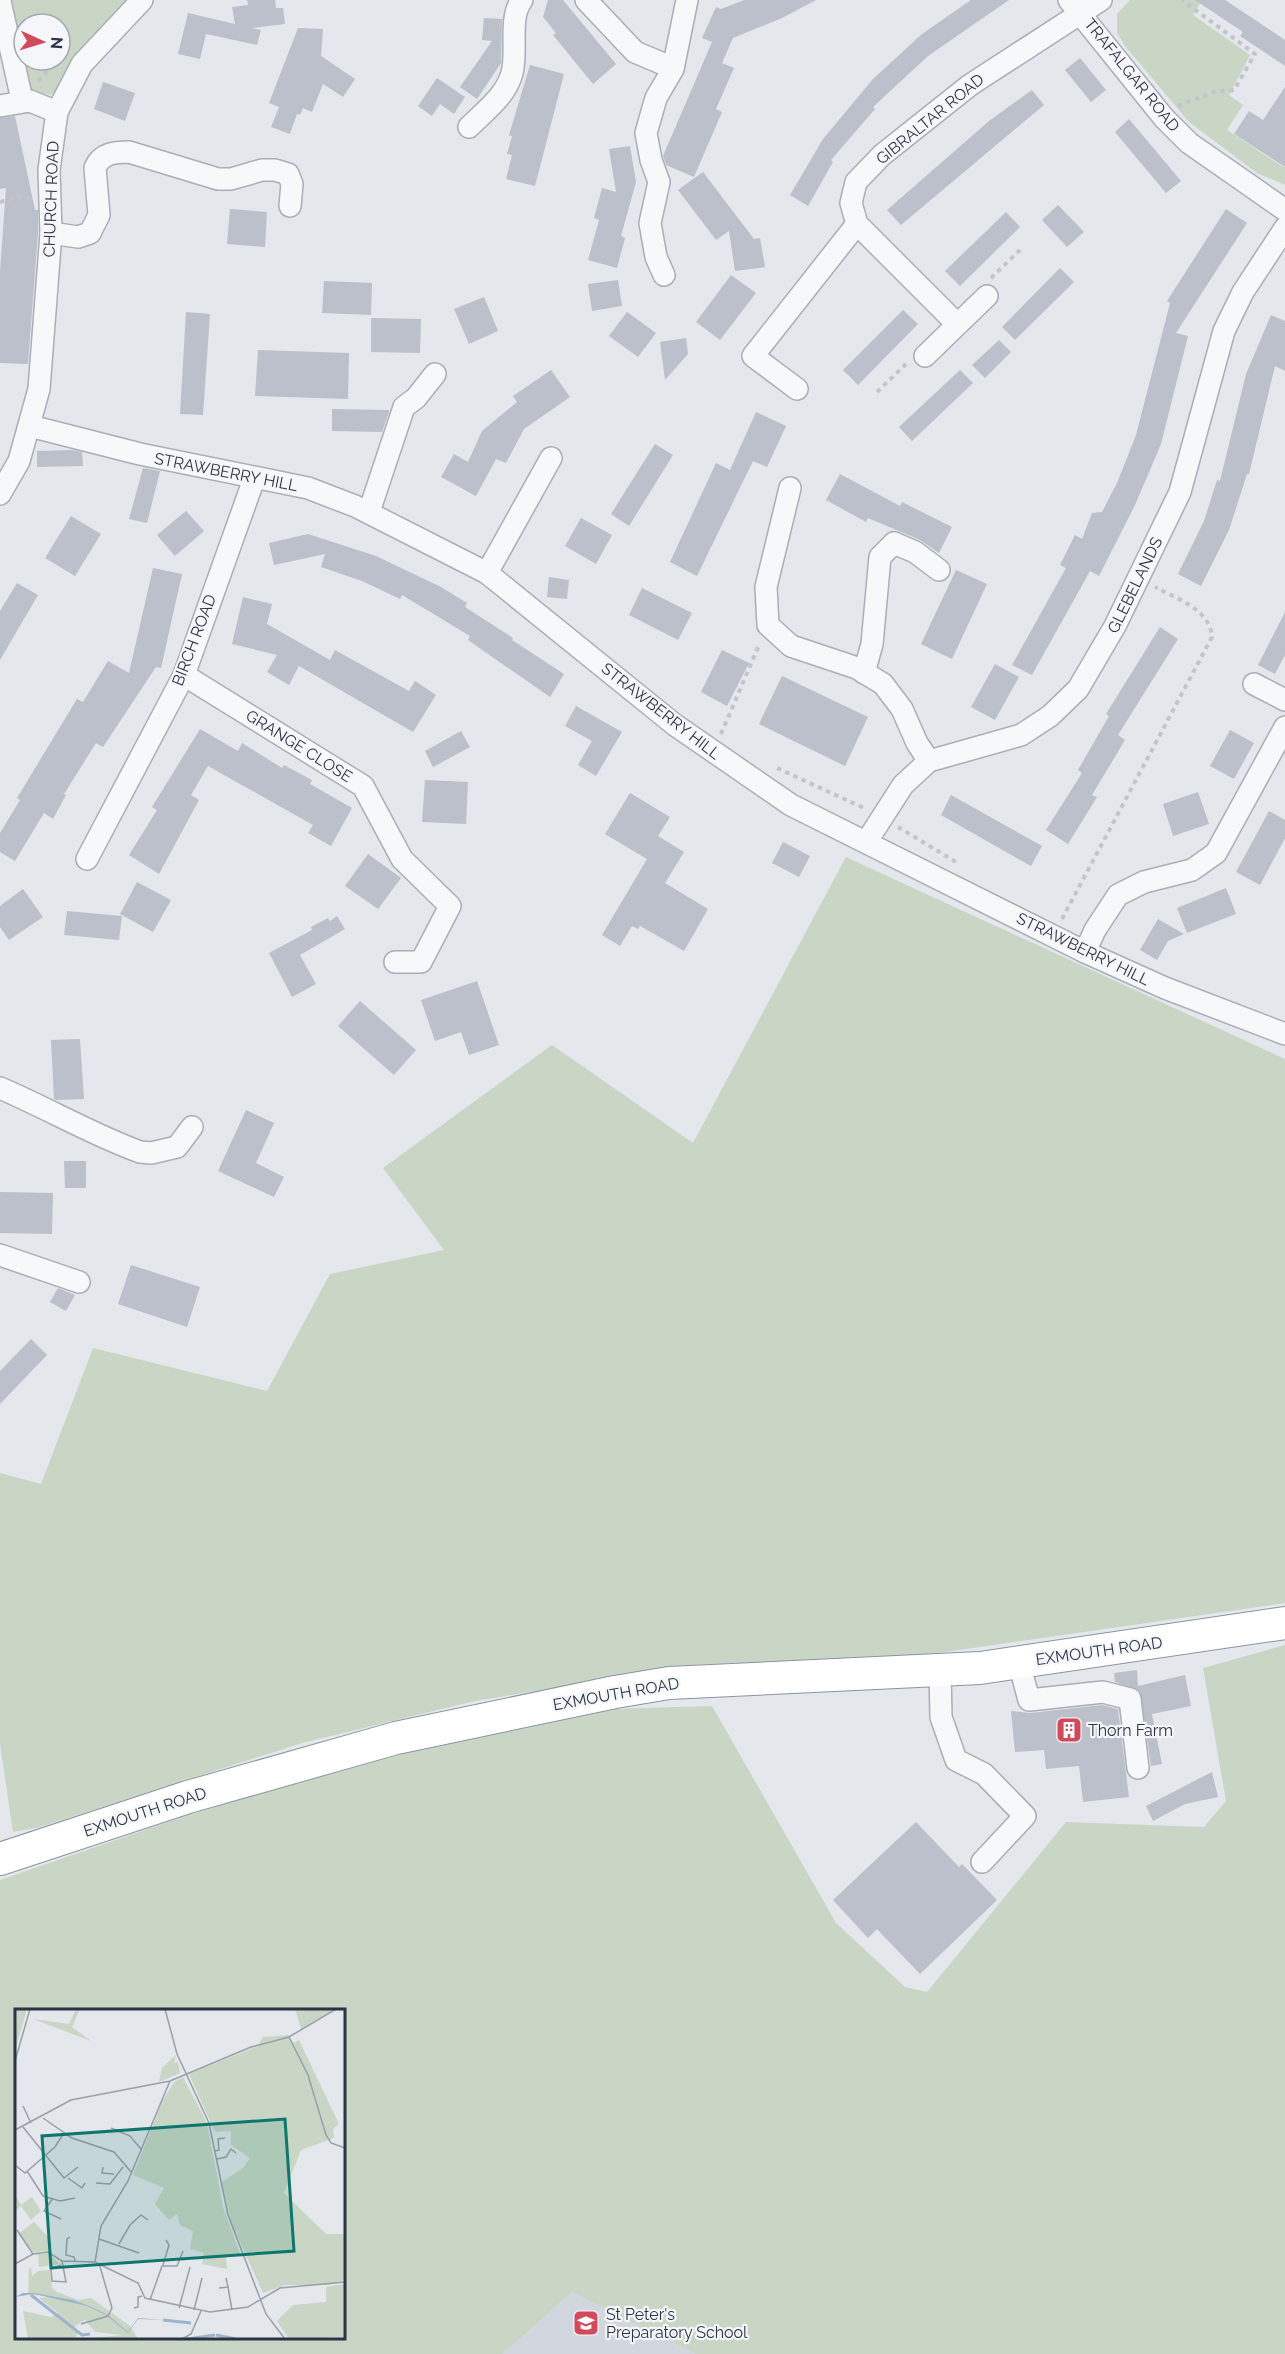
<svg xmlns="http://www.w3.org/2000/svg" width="1285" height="2354" viewBox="0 0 1285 2354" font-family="Raleway,sans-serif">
	<rect width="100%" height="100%" fill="#e4e7ec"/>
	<polygon fill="#d2d6de" points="572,2292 696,2354 503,2354"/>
	<g fill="#c9d6c5" fill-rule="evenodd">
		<path d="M 7,0 L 129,0 L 56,92 L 50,95 L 32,91 L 25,79 ZM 24,24 L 60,24 L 60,60 L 24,60 Z"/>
		<polygon points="1130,0 1202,0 1193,15 1250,55 1229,95 1243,105 1227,130 1283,167 1285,165 1285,185 1257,173 1189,122 1125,46 1117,33 1117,14"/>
		<polygon points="846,857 1285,1059 1285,1603 925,1655 692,1665 475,1701 302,1743 40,1827 13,1832 0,1744 0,1473 41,1484 93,1348 267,1391 330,1274 444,1250 383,1168 552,1045 693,1143"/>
		<path d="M 1285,1645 L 1285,2354 L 696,2354 L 572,2292 L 503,2354 L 0,2354 L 0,1880 L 324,1768 L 610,1709 L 712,1706 L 836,1923 L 905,1987 L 927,1992 L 1066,1822 L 1204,1827 L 1226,1801 L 1203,1668 ZM 16,2010 L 344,2010 L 344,2338 L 16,2338 Z"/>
	</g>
	<g fill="#bbc0ca">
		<polygon points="247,0 275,0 276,8 283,8 285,24 252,28 261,30 257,45 206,34 200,59 178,54 188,13 235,24 232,7 248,5"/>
		<polygon points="548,0 563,0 616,64 593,84 553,35 556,33 543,17"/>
		<polygon points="744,0 816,0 782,18 733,38 722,63 734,68 716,109 722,112 694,177 666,165 663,156 712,42 702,38 716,7 721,9"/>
		<polygon points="971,0 1009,0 928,56 873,107 875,109 831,160 833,162 808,206 790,195 823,139 873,79 922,34"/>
		<polygon points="1195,0 1225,0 1285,40 1285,66 1240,36 1243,32"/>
		<polygon points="484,18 502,19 501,63 477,99 460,87 492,41 482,40"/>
		<polygon points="298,28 323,29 321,56 355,79 343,97 323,84 312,112 303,108 300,115 297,114 290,134 271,127 279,107 269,103"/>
		<polygon points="1080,58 1106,90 1091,102 1065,70"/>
		<polygon points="530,65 564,74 535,186 506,179 512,155 507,154 512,136 509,135"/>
		<polygon points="437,78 465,97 454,114 440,104 432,116 418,106"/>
		<polygon points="103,82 135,93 125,121 94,109"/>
		<polygon points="1285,87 1285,167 1234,134 1249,111 1263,120"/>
		<polygon points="1032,90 1044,105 901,225 887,210 989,121"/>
		<polygon points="15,116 35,210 38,210 38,233 28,364 0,363 0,271 6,188 0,189 0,118"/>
		<polygon points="1129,119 1181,181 1166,193 1115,132"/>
		<polygon points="630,146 636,182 621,236 625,238 617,268 588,260 599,220 594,218 602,188 616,192 609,149"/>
		<polygon points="703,172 754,239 760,238 765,267 735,271 729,231 716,240 678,190"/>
		<polygon points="1058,205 1084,232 1067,247 1042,220"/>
		<polygon points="230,209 267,212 265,247 227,244"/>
		<polygon points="1226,209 1247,223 1176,333 1188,336 1161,444 1135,505 1099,576 1090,571 1032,675 1012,665 1066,568 1060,565 1075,535 1082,539 1092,513 1102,512 1117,483 1136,435 1170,303 1167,301"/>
		<polygon points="1006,212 1020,227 960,286 945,271"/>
		<polygon points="1060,268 1074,282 1015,340 1002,327"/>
		<polygon points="731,275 756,293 720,340 696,322"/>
		<polygon points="618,280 622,306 592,311 588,284"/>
		<polygon points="324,281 372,283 371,315 322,313"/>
		<polygon points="484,297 498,331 469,344 454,309"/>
		<polygon points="903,310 918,324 858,385 843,370"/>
		<polygon points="186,312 210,314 203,415 180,414"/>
		<polygon points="627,312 656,333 638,357 609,336"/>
		<polygon points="1271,315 1285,321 1285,371 1275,366 1249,474 1247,474 1229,530 1201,586 1178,574 1204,521 1217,480 1220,481 1246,374"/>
		<polygon points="371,318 421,319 420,353 371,352"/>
		<polygon points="686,338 688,354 665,380 660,342"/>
		<polygon points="999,340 1011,352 985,378 972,365"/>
		<polygon points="258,350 349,353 348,399 255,396"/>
		<polygon points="551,370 570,397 524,429 506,463 496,459 476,496 441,477 454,454 468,462 482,431 517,402 513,396"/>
		<polygon points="960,370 973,383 912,441 899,427"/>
		<polygon points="332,409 389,410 389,412 382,432 332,431"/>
		<polygon points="756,412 786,426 767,467 753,461 697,576 670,562 716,463 730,470"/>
		<polygon points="655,444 673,455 629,526 611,514"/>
		<polygon points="72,450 82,452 83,466 37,467 37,451"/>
		<polygon points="143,468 160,471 147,523 129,519"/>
		<polygon points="840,474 900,506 902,502 952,527 939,553 920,540 868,518 866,522 826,500"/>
		<polygon points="186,511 204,531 175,556 157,535"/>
		<polygon points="71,516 101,534 75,576 45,558"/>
		<polygon points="581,518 612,535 596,564 565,546"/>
		<polygon points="308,534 376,556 441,587 467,603 465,607 513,638 512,640 564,674 550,697 468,640 470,636 402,595 400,599 362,581 321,567 325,554 274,565 269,543"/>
		<polygon points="153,568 182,574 161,668 156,667 103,747 96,743 64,794 66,795 53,819 44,813 15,861 0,852 0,833 20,800 17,798 77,699 83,702 108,661 129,673"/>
		<polygon points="956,570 987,584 952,659 921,644"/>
		<polygon points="549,577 569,580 567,599 547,597"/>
		<polygon points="17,583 38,595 0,660 0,611"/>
		<polygon points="642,588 692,613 678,640 629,615"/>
		<polygon points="243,597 272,604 267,624 330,660 335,650 409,691 415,681 436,695 413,732 299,666 289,685 267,672 277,655 232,644"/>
		<polygon points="1285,612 1285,655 1275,674 1258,665"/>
		<polygon points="1160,627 1178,639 1118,735 1125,740 1092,795 1097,797 1068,844 1046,830 1082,773 1078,770 1109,716 1106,714"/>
		<polygon points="722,650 749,663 727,706 701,692"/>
		<polygon points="995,664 1019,677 995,720 971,707"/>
		<polygon points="782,676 868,717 845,766 759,724"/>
		<polygon points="576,706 622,732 596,776 578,765 592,741 565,726"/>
		<polygon points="200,729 238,751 242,743 282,768 284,765 312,780 310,784 352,808 331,846 308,833 313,825 208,766 191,795 199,800 159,874 129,855 157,810 152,807"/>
		<polygon points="1230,730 1254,743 1234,779 1210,766"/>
		<polygon points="461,731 470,747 433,767 425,751"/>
		<polygon points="425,780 468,782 466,824 422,822"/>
		<polygon points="1198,792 1209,824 1173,836 1163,804"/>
		<polygon points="630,793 670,817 658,836 684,852 665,883 708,909 684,951 640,926 638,929 632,926 620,946 602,935 647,859 605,834"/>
		<polygon points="951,795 1042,846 1031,866 941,815"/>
		<polygon points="1269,811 1285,820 1285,838 1260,885 1236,872"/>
		<polygon points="783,842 810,856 799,877 772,863"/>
		<polygon points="368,854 401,878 378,909 345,886"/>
		<polygon points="137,882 171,900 153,932 120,914"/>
		<polygon points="1226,888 1236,914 1187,933 1177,908"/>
		<polygon points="23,889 43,917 9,940 0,927 0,906"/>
		<polygon points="67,911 122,916 119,940 64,935"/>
		<polygon points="337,916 345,929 300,955 316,984 292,997 269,953 312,930 311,927 328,918 330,921"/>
		<polygon points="1158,919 1184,934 1168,941 1157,960 1140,950"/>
		<polygon points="477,981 499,1045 469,1055 461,1032 435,1041 421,1000"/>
		<polygon points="360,1001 416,1050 394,1075 338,1026"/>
		<polygon points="80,1039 84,1099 57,1100 54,1099 51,1040"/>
		<polygon points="246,1110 274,1123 256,1163 284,1177 274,1197 218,1171"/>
		<polygon points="64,1161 86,1161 86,1188 65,1188"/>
		<polygon points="0,1192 53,1193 52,1234 0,1233"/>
		<polygon points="131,1265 200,1287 187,1327 118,1304"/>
		<polygon points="58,1288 75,1295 66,1311 50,1302"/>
		<polygon points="31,1339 47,1355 0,1404 0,1371"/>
		<polygon points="1137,1670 1138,1686 1185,1675 1191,1706 1152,1714 1162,1764 1151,1766 1140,1691 1115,1682 1114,1673"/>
		<polygon points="1102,1705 1118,1709 1129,1797 1083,1802 1079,1766 1046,1769 1044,1750 1015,1752 1011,1711 1030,1713"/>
		<polygon points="1212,1772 1218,1797 1185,1804 1153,1821 1146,1806"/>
		<polygon points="916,1822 959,1867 962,1864 997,1900 920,1974 877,1929 868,1938 833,1900"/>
	</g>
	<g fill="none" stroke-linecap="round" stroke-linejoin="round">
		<g stroke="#a9aeb7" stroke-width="24">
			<g id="minor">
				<polyline points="586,0 635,52 673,68"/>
				<polyline points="1069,0 1164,118 1189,143 1285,210"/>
				<polyline points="0,1 22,100"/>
				<polyline points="0,106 30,101 57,112"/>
				<path d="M 469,127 C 485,111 506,96 512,73 C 518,52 508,18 522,0"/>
				<path d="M 51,233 L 78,237 L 90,233 L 99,215 L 95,168 C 101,153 115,152 129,152 L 218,179 L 231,179 L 262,170 L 275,170 L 288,174 L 292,184 L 290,206"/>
				<polyline points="664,275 656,257 650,223 659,182 651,160 646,133 656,98 673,69 687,0"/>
				<polyline points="957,324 857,224 851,203 856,182 882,155 970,85 1101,0"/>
				<polyline points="925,356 987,296"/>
				<polyline points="797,389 753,356 857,224"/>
				<polyline points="30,426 140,454 308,488 355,506 487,573 675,725 791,805 1085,952 1165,988 1285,1034"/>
				<polyline points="790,488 766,587 768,625 791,646 857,668 883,684 902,709 917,743 929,761"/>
				<polyline points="0,494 19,461 39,389 51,233 49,170 57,112 82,64 142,0"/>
				<polyline points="369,512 404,407 416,398 435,374"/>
				<polyline points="487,573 551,458"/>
				<polyline points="864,673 872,644 880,557 894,543 915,552 939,570"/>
				<polyline points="184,675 363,786 402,859 450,906 421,962 395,962"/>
				<polyline points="1254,684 1285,700"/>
				<polyline points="867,841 903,785 929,761 1021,735 1050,716 1078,689 1115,626 1180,492 1224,331 1243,292 1285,228"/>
				<polyline points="87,859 184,675 254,479"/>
				<polyline points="1085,952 1095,930 1118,895 1144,882 1192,870 1216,853 1285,727"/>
				<path d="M 0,1088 C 47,1108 91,1134 140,1152 L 151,1153 L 177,1147 L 192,1127"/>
				<polyline points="0,1255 79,1282"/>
				<polyline points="1019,1663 1029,1700 1103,1692 1130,1699 1138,1768"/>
				<polyline points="940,1671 941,1717 956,1760 984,1774 1025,1816 982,1862"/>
			</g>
		</g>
		<g stroke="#8b94a3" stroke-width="34">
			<polyline id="highway" points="0,1859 188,1797 396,1738 615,1692 669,1683 980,1668 1285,1623"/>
		</g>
		<g stroke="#c2c5cb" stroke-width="4" stroke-dasharray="4.5 4.5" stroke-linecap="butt">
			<polyline points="38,81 58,60"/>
			<polyline points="1178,106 1214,92 1234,90 1255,54 1182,0"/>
			<polyline points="0,202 17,197 31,198"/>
			<polyline points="991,278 1023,247"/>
			<polyline points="877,392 906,364"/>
			<polyline points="721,734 759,645"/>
			<polyline points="777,768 866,809"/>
			<polyline points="898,827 956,862"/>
			<path d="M 1062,919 L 1212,637 C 1210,609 1177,599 1155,587"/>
		</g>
		<use href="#minor" stroke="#f7f8fa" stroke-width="21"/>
		<use href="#highway" stroke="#fff" stroke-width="32"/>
	</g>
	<defs>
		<g id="building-square" transform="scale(1.35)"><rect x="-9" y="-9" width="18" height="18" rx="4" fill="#d1495b" stroke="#f4f6f9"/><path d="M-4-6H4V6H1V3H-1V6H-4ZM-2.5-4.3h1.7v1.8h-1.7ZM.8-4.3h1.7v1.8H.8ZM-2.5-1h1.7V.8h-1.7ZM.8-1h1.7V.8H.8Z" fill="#fff"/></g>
		<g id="school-square" transform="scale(1.35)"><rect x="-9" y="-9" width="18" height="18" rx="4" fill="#d1495b" stroke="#f4f6f9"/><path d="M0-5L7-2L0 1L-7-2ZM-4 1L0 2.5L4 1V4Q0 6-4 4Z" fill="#fff"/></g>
	</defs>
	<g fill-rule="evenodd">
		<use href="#building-square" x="1069" y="1730"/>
		<use href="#school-square" x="586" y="2323"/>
	</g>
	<g text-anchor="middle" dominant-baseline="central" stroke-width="4.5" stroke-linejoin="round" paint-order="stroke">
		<g font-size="16" fill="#2b3445" stroke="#f4f6f9">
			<text transform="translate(1132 75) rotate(51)">TRAFALGAR ROAD</text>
			<text transform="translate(930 119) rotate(-39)">GIBRALTAR ROAD</text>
			<text transform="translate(51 199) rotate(-88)">CHURCH ROAD</text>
			<text transform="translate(226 472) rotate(11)">STRAWBERRY HILL</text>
			<text transform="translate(1135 585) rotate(-64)">GLEBELANDS</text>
			<text transform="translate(194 640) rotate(-69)">BIRCH ROAD</text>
			<text transform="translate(661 711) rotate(38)">STRAWBERRY HILL</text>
			<text transform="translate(299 746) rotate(32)">GRANGE CLOSE</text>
			<text transform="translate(1083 949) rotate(26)">STRAWBERRY HILL</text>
			<text transform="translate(1099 1651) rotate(-8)">EXMOUTH ROAD</text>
			<text transform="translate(616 1694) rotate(-10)">EXMOUTH ROAD</text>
			<text transform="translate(145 1812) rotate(-18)">EXMOUTH ROAD</text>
		</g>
		<g font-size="16" fill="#2b3445" stroke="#f4f6f9" text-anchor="start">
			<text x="1088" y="1730">Thorn Farm</text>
			<text x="606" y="2314">St Peter's<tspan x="606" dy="18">Preparatory School</tspan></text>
		</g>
	</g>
	<g transform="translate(15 2009)">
		<rect width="330" height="330" fill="#e4e7ec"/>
		<path d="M 0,0 L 12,0 L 0,41 ZM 61,0 L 65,0 L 57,18 L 76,32 L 18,10 L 54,15 ZM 280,0 L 319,0 L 286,20 ZM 274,26 L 278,34 L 284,31 L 324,115 L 318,120 L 319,129 L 286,141 L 269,184 L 311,225 L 330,225 L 330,271 L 314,276 L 271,276 L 248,284 L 216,213 L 207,173 L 228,159 L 235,149 L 216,136 L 216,122 L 200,123 L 174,65 L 243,37 L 248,28 ZM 161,46 L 159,54 L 163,53 L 165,64 L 144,73 L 147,59 ZM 168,68 L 192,114 L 208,198 L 225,245 L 211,248 L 212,260 L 187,255 L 189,244 L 175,240 L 178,222 L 165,216 L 162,205 L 154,211 L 140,195 L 149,179 L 118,166 L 147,93 L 159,73 ZM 0,185 L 6,196 L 17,188 L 26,202 L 16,211 L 6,197 L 0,202 ZM 19,213 L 33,228 L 33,242 L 18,243 L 3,225 ZM 33,244 L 45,255 L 16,259 L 17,267 L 23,262 L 35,261 L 37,279 L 42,283 L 63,291 L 76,289 L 115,317 L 123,330 L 67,330 L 108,326 L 80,323 L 70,311 L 59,318 L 63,324 L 60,330 L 13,330 L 8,302 L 36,308 L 43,304 L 24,289 L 42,287 L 13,286 L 14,259 L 24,258 L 23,245 ZM 330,275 L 330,328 L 274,330 L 262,312 L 278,296 L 311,293 L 311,278 Z" fill="#c9d6c5"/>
		<path d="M 8,284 L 20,284 L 58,291 L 72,296 L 93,306 L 113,323 L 123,309 L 149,311 L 123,310 L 113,324 L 91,306 L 72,297 L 19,285 L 0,288 Z" fill="#9fb4cc"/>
		<path fill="none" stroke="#9fb4cc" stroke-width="3" d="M 16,286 L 67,326 L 75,325M 148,311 L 176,314M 201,326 L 221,330M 172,330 L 200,326"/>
		<path fill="none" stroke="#9a9fa9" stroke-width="1.5" d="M 150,0 L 162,45 L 194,114 L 213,206 L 251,305 L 270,330M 274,28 L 293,66 L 311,126 L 316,134 L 330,139M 0,52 L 15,0M 8,97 L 16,114M 28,109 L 57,129 L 99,143 L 117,164M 8,118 L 49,169 L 63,158M 96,119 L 115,127 L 126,140M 0,121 L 56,91 L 155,72 L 236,38 L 274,28 L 321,0M 200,142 L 204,141 L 203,130 L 210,129M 202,150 L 211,148 L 216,140 L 221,144M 0,156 L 10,164 L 40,138 L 49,124M 88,158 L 87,164 L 99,165M 12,162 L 28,187 L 45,192 L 60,189M 53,169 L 67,179 L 70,174M 81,174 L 95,175 L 108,158M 38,189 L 29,202 L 46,210M 2,221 L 18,245M 55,228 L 52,230 L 51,246 L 59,248 L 60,252M 84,230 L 124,244M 104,235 L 115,216 L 126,206 L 133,211M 80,253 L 86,217 L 113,172 L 155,72M 0,255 L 18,245 L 33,243 L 47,252 L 80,253 L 123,274 L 130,289 L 195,303 L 233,298 L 265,279 L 330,273M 46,256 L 36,260 L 37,272 L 51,273 L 47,252M 148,256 L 154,236 L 151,231M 213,278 L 217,301M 204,279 L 213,278 L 211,269M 135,291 L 147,257 L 162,257 L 168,242M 119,299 L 123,298 L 123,288 L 127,287M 164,299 L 175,258M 179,301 L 187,269M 66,315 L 93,307 L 97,299 L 84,254M 167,330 L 176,325 L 186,302"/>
		<path fill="#0f766e" fill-opacity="0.15" stroke="#0f766e" stroke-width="3" d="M 270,110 L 279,242 L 36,259 L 27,127 Z"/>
		<rect width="330" height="330" fill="none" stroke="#2b3445" stroke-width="3"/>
	</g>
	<g transform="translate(42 42) rotate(94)"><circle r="28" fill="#f4f6f9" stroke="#a4a8b1" stroke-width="1.5"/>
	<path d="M0-4.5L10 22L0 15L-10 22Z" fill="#d1495b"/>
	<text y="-9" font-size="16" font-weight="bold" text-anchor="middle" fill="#2b3445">N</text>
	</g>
</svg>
